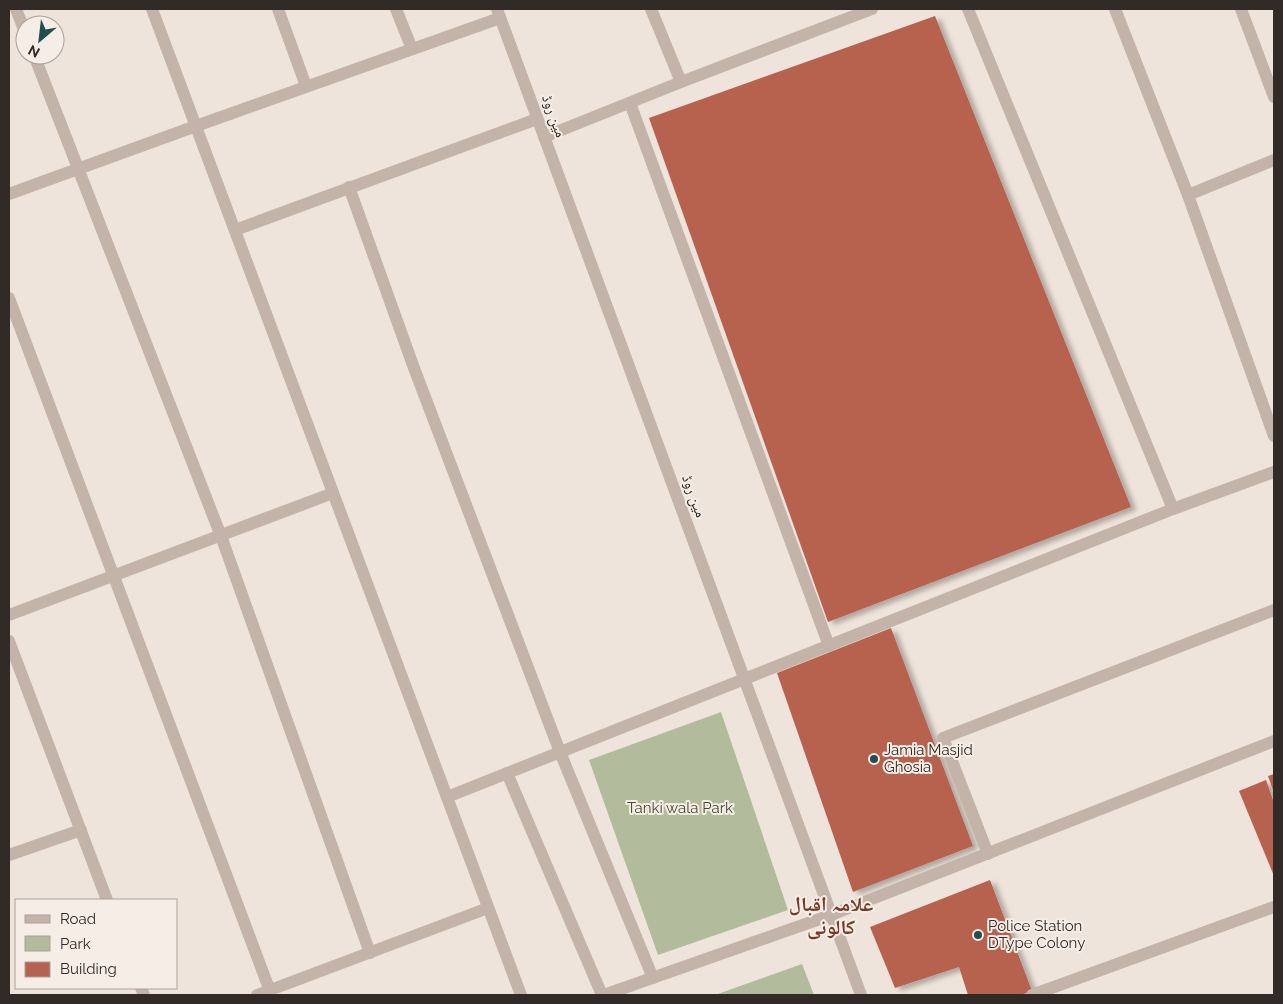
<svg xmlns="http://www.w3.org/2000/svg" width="1283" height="1004" viewBox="0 0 1283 1004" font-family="Raleway,'Noto Naskh Arabic',sans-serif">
	<defs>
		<filter id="shadow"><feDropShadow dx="5.5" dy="3" stdDeviation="2.5" flood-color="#0004"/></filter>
	</defs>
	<rect width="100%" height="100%" fill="#eee4db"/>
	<g fill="#b3bb9d">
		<polygon points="721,712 788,910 658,955 589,760"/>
		<polygon points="802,964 814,995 715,995"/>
	</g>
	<g fill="#b76250" filter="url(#shadow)">
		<polygon points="935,16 1131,507 828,622 649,118"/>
		<polygon points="891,628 973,846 853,892 777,673"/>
		<polygon points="1274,774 1274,793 1268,776"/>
		<polygon points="1266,780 1274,803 1274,876 1239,791"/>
		<polygon points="990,880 1032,991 1020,995 968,995 959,967 895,988 870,927"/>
	</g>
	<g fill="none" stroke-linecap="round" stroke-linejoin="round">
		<g stroke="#c4b3a8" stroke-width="12">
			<polyline points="16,9 25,32"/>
			<polyline points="152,9 521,995"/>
			<polyline points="278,9 306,86"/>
			<polyline points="396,9 412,49"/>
			<polyline points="497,9 861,995"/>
			<polyline points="651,9 681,82"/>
			<polyline points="968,9 1173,509"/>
			<polyline points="1115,9 1188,195 1274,436"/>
			<polyline points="1241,9 1274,97"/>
			<polyline points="34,55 221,536 370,953"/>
			<polyline points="630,103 829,646"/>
			<polyline points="544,137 681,82 872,9"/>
			<polyline points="349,187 414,368 560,752 653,978"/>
			<polyline points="9,194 196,126 500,18"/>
			<polyline points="1188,195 1274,160"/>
			<polyline points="235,230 537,119"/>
			<polyline points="9,298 270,991"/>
			<polyline points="9,615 333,493"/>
			<polyline points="9,641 107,900"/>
			<polyline points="507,773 602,995"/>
			<polyline points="447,797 1173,509 1274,472"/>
			<polyline points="988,854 943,738 1274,610"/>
			<polyline points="9,855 81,830"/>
			<polyline points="141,988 144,995"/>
			<polyline points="257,995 488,908"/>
			<polyline points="604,995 831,915 1274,741"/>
			<polyline points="1032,995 1274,907"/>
		</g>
	</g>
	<g fill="#224e4e" stroke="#f6eee6" stroke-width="2">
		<circle cx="874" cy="759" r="5"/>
		<circle cx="978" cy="935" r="5"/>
	</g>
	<g text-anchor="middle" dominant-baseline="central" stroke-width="4" stroke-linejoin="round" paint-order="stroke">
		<g font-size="15" fill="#322a27" stroke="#f6eee6">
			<text transform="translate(554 116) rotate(70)">مین روڈ</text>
			<text transform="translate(694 496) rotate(70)">مین روڈ</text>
		</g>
		<g font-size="15" fill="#322a27" stroke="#f6eee6" text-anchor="start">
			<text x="884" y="750">Jamia Masjid<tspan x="884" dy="17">Ghosia</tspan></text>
			<text x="988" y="926">Police Station<tspan x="988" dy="17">DType Colony</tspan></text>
		</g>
		<g font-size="15" fill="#444d2e" stroke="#f6eee6">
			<text x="680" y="808">Tanki wala Park</text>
		</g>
		<g font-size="20" font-weight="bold" fill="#77382a" stroke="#f6eee6">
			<text x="831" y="904">علامہ اقبال<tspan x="831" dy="23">کالونی</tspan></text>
		</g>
	</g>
	<rect width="1283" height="1004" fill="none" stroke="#322a27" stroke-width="20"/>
	<rect x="15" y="899" width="162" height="90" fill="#f6eee6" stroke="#a8a09a"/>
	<rect x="25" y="915" width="25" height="8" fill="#c4b3a8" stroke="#a8a09a"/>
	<text x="60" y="924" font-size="15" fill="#322a27">Road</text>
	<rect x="25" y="936" width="25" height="15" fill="#b3bb9d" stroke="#a8a09a"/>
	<text x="60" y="949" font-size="15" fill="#322a27">Park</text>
	<rect x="25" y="962" width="25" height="15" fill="#b76250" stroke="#a8a09a"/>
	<text x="60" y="974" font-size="15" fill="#322a27">Building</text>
	<g transform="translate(40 40) rotate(208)"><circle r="24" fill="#f6eee6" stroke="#a8a09a"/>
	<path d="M0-4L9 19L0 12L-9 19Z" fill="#224e4e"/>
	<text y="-8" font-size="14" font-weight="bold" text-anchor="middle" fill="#322a27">N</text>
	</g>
</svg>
